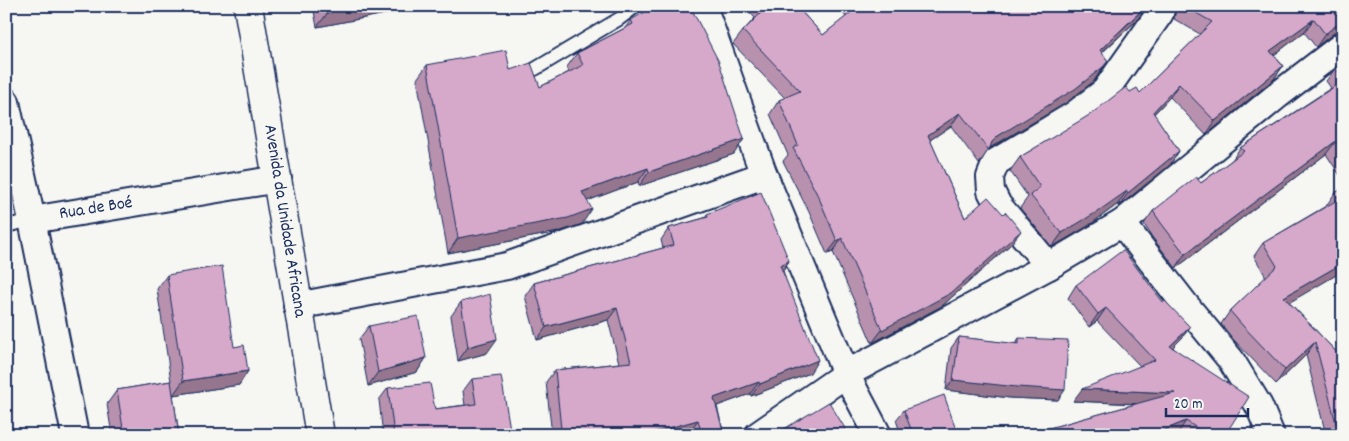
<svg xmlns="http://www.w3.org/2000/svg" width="1349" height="441" viewBox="0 0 1349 441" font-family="Dekko,sans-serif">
	<rect width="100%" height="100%" fill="#f6f6f2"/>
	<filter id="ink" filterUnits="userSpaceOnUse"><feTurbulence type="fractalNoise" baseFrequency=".02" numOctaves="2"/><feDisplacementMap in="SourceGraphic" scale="10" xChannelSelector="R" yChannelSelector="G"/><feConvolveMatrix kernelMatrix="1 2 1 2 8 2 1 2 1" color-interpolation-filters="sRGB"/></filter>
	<g filter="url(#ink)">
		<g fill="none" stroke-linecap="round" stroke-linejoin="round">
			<g stroke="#1b2f5e" stroke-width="16">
				<g id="lane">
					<polyline points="535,69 619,19 636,6"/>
					<polyline points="6,226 32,220"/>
				</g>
			</g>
			<g stroke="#1b2f5e" stroke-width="30">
				<g id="street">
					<polyline points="703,6 764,175 846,374 878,435"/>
					<polyline points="6,102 32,220 75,435"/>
					<polyline points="32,220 278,179"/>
					<polyline points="1122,223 1184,303 1231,360 1259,406 1271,435"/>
					<polyline points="1049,266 998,205 991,191 990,177 996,162 1074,115 1105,91 1160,13 1162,6"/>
					<polyline points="297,306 507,266 764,175"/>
					<polyline points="758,435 846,374 1049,266 1122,223 1278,95 1343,45"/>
				</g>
			</g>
			<g stroke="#1b2f5e" stroke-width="31">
				<path id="secondary" d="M 248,6 C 273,149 295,292 320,435"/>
			</g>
			<use href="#lane" stroke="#f6f6f2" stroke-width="12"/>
			<use href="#street" stroke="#f6f6f2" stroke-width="26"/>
			<use href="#secondary" stroke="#f6f6f2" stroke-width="28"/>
		</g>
		<g fill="#b891af" stroke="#1b2f5e">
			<polygon points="313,6 427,6 317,27"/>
			<polygon points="744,6 796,6 823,35 846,17 838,6 1146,6 1137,20 1102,53 1108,61 1094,81 1066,103 989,149 979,164 951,126 930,140 965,218 1011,244 942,306 872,343 833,252 827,254 809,212 783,161 788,155 770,114 779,100 785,98 733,44 743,31 755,18"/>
			<polygon points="1177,6 1343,6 1342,30 1334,33 1316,47 1304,32 1274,55 1283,66 1274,79 1206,135 1170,97 1154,114 1179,151 1170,165 1119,206 1118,204 1088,226 1052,247 1020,208 1028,197 1010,171 1020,157 1130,92 1140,93 1200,34 1174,19 1176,10"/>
			<polygon points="631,20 734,154 639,186 638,182 587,201 582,224 558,232 448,253 417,79 427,65 510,70 540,87 569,72 567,67 577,53 625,28"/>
			<polygon points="1343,58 1343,180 1326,154 1176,268 1152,237 1144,224 1153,211 1201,183 1232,160 1240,148 1331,88 1326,81"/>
			<polygon points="1343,188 1343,271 1289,302 1343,359 1343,435 1326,435 1306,355 1276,384 1233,339 1221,324 1230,311 1266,277 1254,256 1263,243 1326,206 1335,193"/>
			<polygon points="707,214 789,261 783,270 810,373 751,396 750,394 717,406 724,435 690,435 689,432 679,435 552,435 546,382 555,370 619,363 608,320 537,340 525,296 534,283 663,248 661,240 669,228 704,218"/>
			<polygon points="167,275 234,347 248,371 239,385 173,395 179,435 112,435 107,404 117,390 171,381 157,289"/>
			<polygon points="1076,285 1163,302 1190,327 1181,339 1173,347 1225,435 1180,435 1178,433 1174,435 1034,435 1035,432 1136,404 1073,401 1140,366 1097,321 1089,327 1068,298"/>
			<polygon points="461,302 487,353 458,361 451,316"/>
			<polygon points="369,326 426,358 417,372 368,386 359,339"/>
			<polygon points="959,337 1015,344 1019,338 1058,400 1010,398 946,390 951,348"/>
			<polygon points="472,379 511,435 383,435 379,400 388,388 435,409 465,405 463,391"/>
			<polygon points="904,410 958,435 901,435 896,420"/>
		</g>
		<g fill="#96768e" stroke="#1b2f5e">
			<polygon points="354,6 427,6 317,27 329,11"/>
			<polygon points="1146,7 1137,20 1090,63 1100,50"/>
			<polygon points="1314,19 1304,32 1261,65 1270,51"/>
			<polygon points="1343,20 1343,30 1334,33 1316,47 1325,34"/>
			<polygon points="1283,66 1274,79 1206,135 1215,121"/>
			<polygon points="1103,67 1094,81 1066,103 988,149 992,142 998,136"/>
			<polygon points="1179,84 1170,97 1143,125 1153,112"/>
			<polygon points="960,113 951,126 918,148 928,135"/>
			<polygon points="744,139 734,154 639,186 649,172"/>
			<polygon points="1336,141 1326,154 1176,268 1185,254"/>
			<polygon points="1179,151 1170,165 1119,206 1128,193"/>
			<polygon points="648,168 638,182 571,207 582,192"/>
			<polygon points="1127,191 1118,204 1088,226 1052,247 1062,233"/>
			<polygon points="592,209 582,224 558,232 448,253 458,238"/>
			<polygon points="1021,231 1011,244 942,306 872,343 882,330"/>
			<polygon points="842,238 833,252 827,254 837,241"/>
			<polygon points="789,261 780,274 780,265"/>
			<polygon points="1343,263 1343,271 1275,311 1284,297"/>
			<polygon points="617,308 608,320 537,340 546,327"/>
			<polygon points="1106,308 1097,321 1089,327 1098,314"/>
			<polygon points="1190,327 1181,339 1162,358 1170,346"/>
			<polygon points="497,339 487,353 458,361 468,347"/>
			<polygon points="1315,342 1306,355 1276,384 1285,370"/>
			<polygon points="426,358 417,372 368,386 378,372"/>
			<polygon points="818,360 810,373 751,396 760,384"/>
			<polygon points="248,371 239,385 173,395 183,381"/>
			<polygon points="953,380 1065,390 1058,400 1010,398 946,390"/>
			<polygon points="759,382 750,394 706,410 714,398"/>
			<polygon points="1082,389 1175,393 1166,405 1073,401"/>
			<polygon points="698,420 689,432 679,435 643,435"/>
			<polygon points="1186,421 1178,433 1174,435 1152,435"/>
		</g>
		<g fill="#d6a9cb" stroke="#1b2f5e">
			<polygon points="328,6 354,6 329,11"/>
			<polygon points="655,6 690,6 719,62 744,139 649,172 648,168 582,192 592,209 568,218 458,238 427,65 506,50 510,70 531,63 540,87 583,65 577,53 633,24 631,20"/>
			<polygon points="766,6 796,6 823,35 858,7 857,6 1146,6 1100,50 1108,61 1103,67 1075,89 998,136 992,142 989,150 960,113 928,135 965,218 988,197 1003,214 1005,212 1021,231 951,293 882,330 842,238 837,241 819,198 793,148 798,145 779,100 800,91 743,31 767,7"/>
			<polygon points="1184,6 1343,6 1343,20 1325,34 1314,19 1270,51 1283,66 1215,121 1179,84 1153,112 1179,151 1128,193 1127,191 1097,212 1062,233 1030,195 1040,187 1020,157 1091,114 1126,87 1130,92 1137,88 1140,93 1212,22"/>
			<polygon points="1343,62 1343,78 1335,67"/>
			<polygon points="1343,81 1343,152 1336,141 1185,254 1161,223 1153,211 1196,177 1201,183 1244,151 1240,148"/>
			<polygon points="1343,188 1343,263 1284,297 1343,359 1343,430 1336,423 1315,342 1285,370 1243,326 1230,311 1277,266 1263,243 1339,199 1335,193"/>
			<polygon points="761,192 789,261 780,265 818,360 760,384 759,382 714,398 724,434 723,435 702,435 698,420 643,435 558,435 556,430 561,429 555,370 631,362 617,308 546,327 534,283 674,245 669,228 708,217 707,214"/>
			<polygon points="1123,250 1163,302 1165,301 1190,327 1170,346 1249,397 1225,435 1204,435 1203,432 1186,421 1152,435 1036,435 1035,432 1175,393 1082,389 1155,360 1106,308 1098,314 1076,285"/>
			<polygon points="222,266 234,347 244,345 248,371 183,381 167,275"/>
			<polygon points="490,294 497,339 468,347 461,302"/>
			<polygon points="418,316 426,358 378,372 369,326"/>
			<polygon points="959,337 1019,344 1019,338 1068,340 1065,390 1017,387 953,380"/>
			<polygon points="501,376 511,435 394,435 388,388 430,383 435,409 476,404 472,379"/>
			<polygon points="171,381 179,435 124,435 117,390"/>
			<polygon points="944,395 958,435 913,435 904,410"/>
			<polygon points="829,402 849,435 774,435"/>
		</g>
	</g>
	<g text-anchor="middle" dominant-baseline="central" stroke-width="4" stroke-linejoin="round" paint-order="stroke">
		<g font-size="18" fill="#1b2f5e" stroke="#f6f6f2">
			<text transform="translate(96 209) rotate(-9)">Rua de Boé</text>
			<text transform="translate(284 221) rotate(81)">Avenida da Unidade Africana</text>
		</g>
	</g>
	<rect width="1349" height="441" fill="none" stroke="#f6f6f2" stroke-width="25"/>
	<rect x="12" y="12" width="1324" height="416" fill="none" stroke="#1b2f5e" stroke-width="2" filter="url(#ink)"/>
	<path d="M1166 408v8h82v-8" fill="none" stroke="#1b2f5e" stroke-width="2.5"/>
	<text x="1174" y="408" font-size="15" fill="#1b2f5e" stroke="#f6f6f2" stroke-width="4" paint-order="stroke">20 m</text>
</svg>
